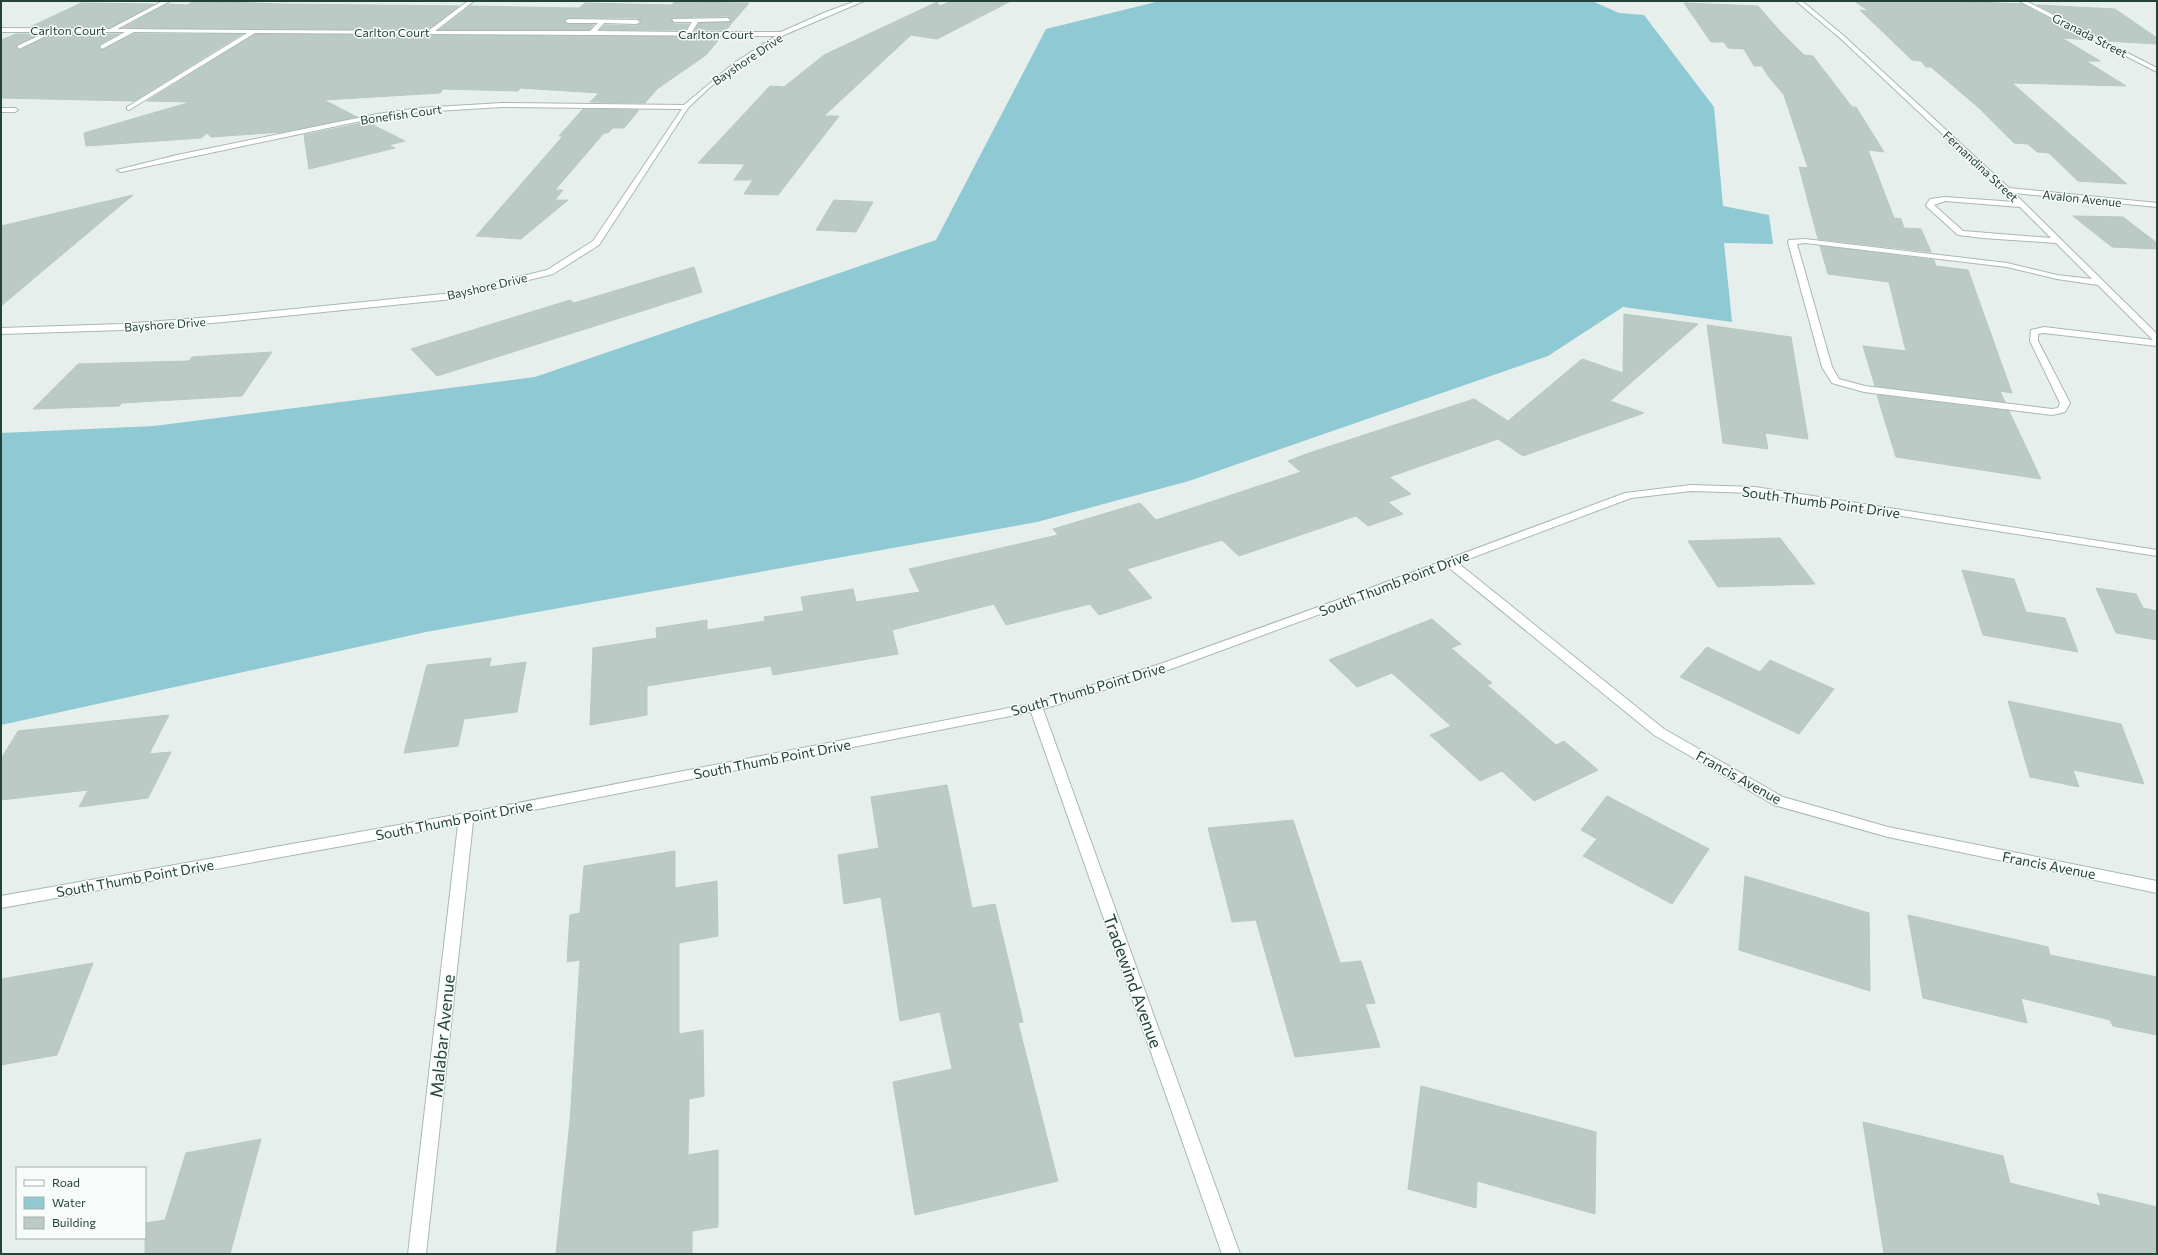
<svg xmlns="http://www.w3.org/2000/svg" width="2158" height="1255" viewBox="0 0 2158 1255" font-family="Commissioner,sans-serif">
	<rect width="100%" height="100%" fill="#e6efeb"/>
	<polygon fill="#8ec9d4" points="1160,1 1592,1 1619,13 1644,15 1714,107 1723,206 1769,215 1773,244 1724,243 1732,322 1623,307 1548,356 1189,481 1037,522 426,632 1,725 1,433 154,426 535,377 936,240 1046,29"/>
	<g fill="#bbcac4" stroke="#b8c9c2">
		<polygon points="195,1 283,4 459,6 428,30 123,28 167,4 187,5"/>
		<polygon points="952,1 1011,1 937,39 911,35 824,116 839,116 778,195 744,194 753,180 734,180 745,164 698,163 770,86 784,87 824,55 937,2 940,6"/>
		<polygon points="1854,1 1955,1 2022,4 2092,40 2062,38 2100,61 2086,61 2126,86 2012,83 2127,184 2078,181 2049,153 2037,152 2028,144 2014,143 1979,108 1931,67 1926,67 1921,61 1912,60 1860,10 1869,11"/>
		<polygon points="674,2 749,3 726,30 695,30 699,23 731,22 728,16 671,18 674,24 689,24 685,30 600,30 605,25 637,26 641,22 637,18 568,18 564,21 568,24 594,24 589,30 439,30 470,6 579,8 585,3 672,5"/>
		<polygon points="81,3 154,4 110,28 30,27"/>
		<polygon points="1684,3 1758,6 1779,30 1804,55 1813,56 1852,107 1856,107 1884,152 1868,150 1894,218 1901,219 1904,228 1921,229 1931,252 1818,239 1799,167 1808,168 1784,95 1768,76 1762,66 1754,66 1744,49 1728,48 1724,42 1711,42"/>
		<polygon points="2037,5 2115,9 2157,38 2157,44 2107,41"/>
		<polygon points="16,34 40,34 16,45 19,50 54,34 119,34 99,45 102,50 134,34 242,34 134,101 1,98 1,40"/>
		<polygon points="255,34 721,37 706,55 657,89 645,103 590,102 599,93 520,88 518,91 443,89 440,93 324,100 357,117 283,132 211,137 207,133 201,138 86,146 84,133 191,102 147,101"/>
		<polygon points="583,109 639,110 624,128 613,128 608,133 604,133 555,190 563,190 555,200 568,200 521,239 476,236 563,136 559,136"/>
		<polygon points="367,122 405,141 389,145 395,148 309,169 304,135"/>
		<polygon points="133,195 1,306 1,226"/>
		<polygon points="834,200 873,202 856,232 816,230"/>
		<polygon points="2073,216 2123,217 2157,243 2157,249 2112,247"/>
		<polygon points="1820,246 1934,260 1936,266 1968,270 2012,393 2000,391 2005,402 1875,386 1863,346 1906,351 1889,282 1828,274"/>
		<polygon points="694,267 702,292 437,376 411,349 570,300 574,303"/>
		<polygon points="1624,314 1698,324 1610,401 1644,413 1523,456 1498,439 1389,477 1411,494 1388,502 1403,514 1368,526 1356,516 1239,556 1222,540 1127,569 1152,598 1099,615 1090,604 1006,625 994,604 892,630 898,654 773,675 771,666 647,686 647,715 590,725 593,648 657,638 656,628 707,620 707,630 765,621 764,617 804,611 801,597 853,589 856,602 920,592 909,569 1058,535 1053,529 1140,503 1156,520 1301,472 1288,461 1306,454 1474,399 1508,421 1582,359 1623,373"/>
		<polygon points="1707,325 1791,337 1808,439 1765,433 1768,449 1723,443"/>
		<polygon points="272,352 242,396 122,403 119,406 33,409 78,364 189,361 192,357"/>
		<polygon points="1877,395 2009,411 2041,479 1896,457"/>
		<polygon points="1780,538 1815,584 1718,587 1688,541"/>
		<polygon points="1962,570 2014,579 2026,612 2065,618 2078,652 1983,635"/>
		<polygon points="2096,588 2136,594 2143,608 2157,611 2157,640 2116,633"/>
		<polygon points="1432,619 1461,644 1451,648 1492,683 1487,685 1556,745 1564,741 1598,770 1534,801 1502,771 1480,781 1430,735 1451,726 1392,673 1357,687 1329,660"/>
		<polygon points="1707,647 1760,672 1770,660 1834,689 1799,734 1680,677"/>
		<polygon points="491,658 489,667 526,662 517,712 464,719 458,746 404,753 427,665"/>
		<polygon points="2008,701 2121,724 2144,784 2073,770 2079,787 2030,777"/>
		<polygon points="169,715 149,754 171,752 148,798 79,807 88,790 1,800 1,759 18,731"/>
		<polygon points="947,785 972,908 995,904 1023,1022 1018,1023 1058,1181 915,1215 893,1082 952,1069 940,1012 900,1021 881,897 844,904 838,855 879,848 871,797"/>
		<polygon points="1607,796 1709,849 1672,904 1583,856 1597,839 1581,830"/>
		<polygon points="1293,820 1340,963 1361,961 1375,1003 1365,1004 1380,1047 1295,1057 1256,920 1232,922 1208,828"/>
		<polygon points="675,851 675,888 717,881 718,936 679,943 679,1034 703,1030 704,1096 689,1099 688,1155 718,1150 718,1227 692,1231 692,1254 556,1254 570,1122 580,960 567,962 570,915 580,913 584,866"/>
		<polygon points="1745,876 1869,913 1870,991 1739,950"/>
		<polygon points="1908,915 2048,947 2050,955 2157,977 2157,1035 2113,1026 2110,1020 2021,998 2027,1023 1923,998"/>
		<polygon points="93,963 57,1055 1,1065 1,979"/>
		<polygon points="1421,1086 1596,1132 1595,1214 1477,1181 1476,1208 1408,1189"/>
		<polygon points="1863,1122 2003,1156 2010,1183 2101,1206 2097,1193 2157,1207 2157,1254 1884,1254"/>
		<polygon points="261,1139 230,1254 145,1254 145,1223 165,1220 186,1153"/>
	</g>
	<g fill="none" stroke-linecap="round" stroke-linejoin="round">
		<g stroke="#a8b8b2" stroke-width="2">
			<g id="minor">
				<polygon points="163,1 170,1 117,29 428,31 468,1 474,1 435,31 590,31 598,23 568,23 565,21 568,19 637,20 640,22 637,24 604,23 597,31 686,32 692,22 674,22 672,19 728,18 730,21 698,22 692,32 781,32 826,12 856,1 864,1 784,35 738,65 709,88 688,108 599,245 553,274 453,299 224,322 122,330 1,334 1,328 122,324 224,316 453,293 547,270 593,241 682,109 502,107 419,112 356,122 121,172 117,170 177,155 377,114 419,108 502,103 684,105 734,63 776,36 255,33 129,110 127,109 127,107 247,33 134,32 102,49 100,46 125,32 54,32 19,49 17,46 47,32 1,32 1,28 110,29"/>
				<path d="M 1796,1 L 1802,1 L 1844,36 L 2009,188 L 2157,203 L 2157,207 L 2014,193 L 2157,334 L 2157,346 L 2044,333 L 2038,334 L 2038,341 L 2070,403 L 2065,412 L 2052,415 L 1864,392 L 1832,383 L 1822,367 L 1788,242 L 1789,240 L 1805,239 L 2007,263 L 2057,275 L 2092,279 L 2056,243 L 1983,238 L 1958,235 L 1927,207 L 1926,205 L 1930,199 L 1945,197 L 2015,202 L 1840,38 ZM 1945,201 L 2020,207 L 2051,238 L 1963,231 L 1934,205 ZM 1805,243 L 2007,267 L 2057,279 L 2098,285 L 2153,340 L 2044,327 L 2031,330 L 2030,341 L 2060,403 L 2058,408 L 2052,409 L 1865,386 L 1839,379 L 1832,367 L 1797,244 Z"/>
				<polygon points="2019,1 2026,1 2157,68 2157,72"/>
				<polygon points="1,108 15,108 18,110 15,112 1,112"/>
				<polygon points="1691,485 1755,487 2157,550 2157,556 1755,493 1691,491 1631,498 1458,563 1664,729 1783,797 1888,827 2157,881 2157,893 1888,837 1774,805 1654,735 1448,567 1171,669 1043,709 1240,1254 1222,1254 1031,712 473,822 426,1254 408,1254 458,825 1,908 1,896 466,813 1035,703 1163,663 1357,593 1625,493"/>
			</g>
		</g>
		<use href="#minor" fill="#fff" fill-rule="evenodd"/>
	</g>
	<g text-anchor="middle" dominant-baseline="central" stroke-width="3" stroke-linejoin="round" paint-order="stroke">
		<g font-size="12" fill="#24423a" stroke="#f7fbf9">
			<text x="68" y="30">Carlton Court</text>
			<text x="392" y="32">Carlton Court</text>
			<text x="716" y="34">Carlton Court</text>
			<text transform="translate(2090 35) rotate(27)">Granada Street</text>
			<text transform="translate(747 59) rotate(-34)">Bayshore Drive</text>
			<text transform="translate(401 114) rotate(-8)">Bonefish Court</text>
			<text transform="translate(1981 166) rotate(43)">Fernandina Street</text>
			<text transform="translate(2082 198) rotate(6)">Avalon Avenue</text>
			<text transform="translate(487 286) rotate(-13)">Bayshore Drive</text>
			<text transform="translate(165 324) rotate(-4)">Bayshore Drive</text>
		</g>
		<g font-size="14" fill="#24423a" stroke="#f7fbf9">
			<text transform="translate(1821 502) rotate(8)">South Thumb Point Drive</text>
			<text transform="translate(1394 583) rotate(-21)">South Thumb Point Drive</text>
			<text transform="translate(1088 689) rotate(-16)">South Thumb Point Drive</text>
			<text transform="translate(772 759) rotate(-11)">South Thumb Point Drive</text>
			<text transform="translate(1739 777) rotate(29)">Francis Avenue</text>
			<text transform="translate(454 820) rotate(-11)">South Thumb Point Drive</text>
			<text transform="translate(2049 865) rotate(11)">Francis Avenue</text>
			<text transform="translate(135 878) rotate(-10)">South Thumb Point Drive</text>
		</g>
		<g font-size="17" fill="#24423a" stroke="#f7fbf9">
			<text transform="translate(1133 981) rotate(70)">Tradewind Avenue</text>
			<text transform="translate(442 1036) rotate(-84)">Malabar Avenue</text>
		</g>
	</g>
	<rect width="2158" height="1255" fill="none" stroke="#24423a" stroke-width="4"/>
	<rect x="16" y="1167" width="130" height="72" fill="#f7fbf9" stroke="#a3b1ad"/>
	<rect x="24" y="1180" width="20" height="6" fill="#ffffff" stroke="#a3b1ad"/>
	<text x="52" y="1187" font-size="12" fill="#24423a">Road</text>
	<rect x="24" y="1197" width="20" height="12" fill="#8ec9d4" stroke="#a3b1ad"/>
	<text x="52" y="1207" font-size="12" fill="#24423a">Water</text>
	<rect x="24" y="1217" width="20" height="12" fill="#bbcac4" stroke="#a3b1ad"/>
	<text x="52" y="1227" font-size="12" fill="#24423a">Building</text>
</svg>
